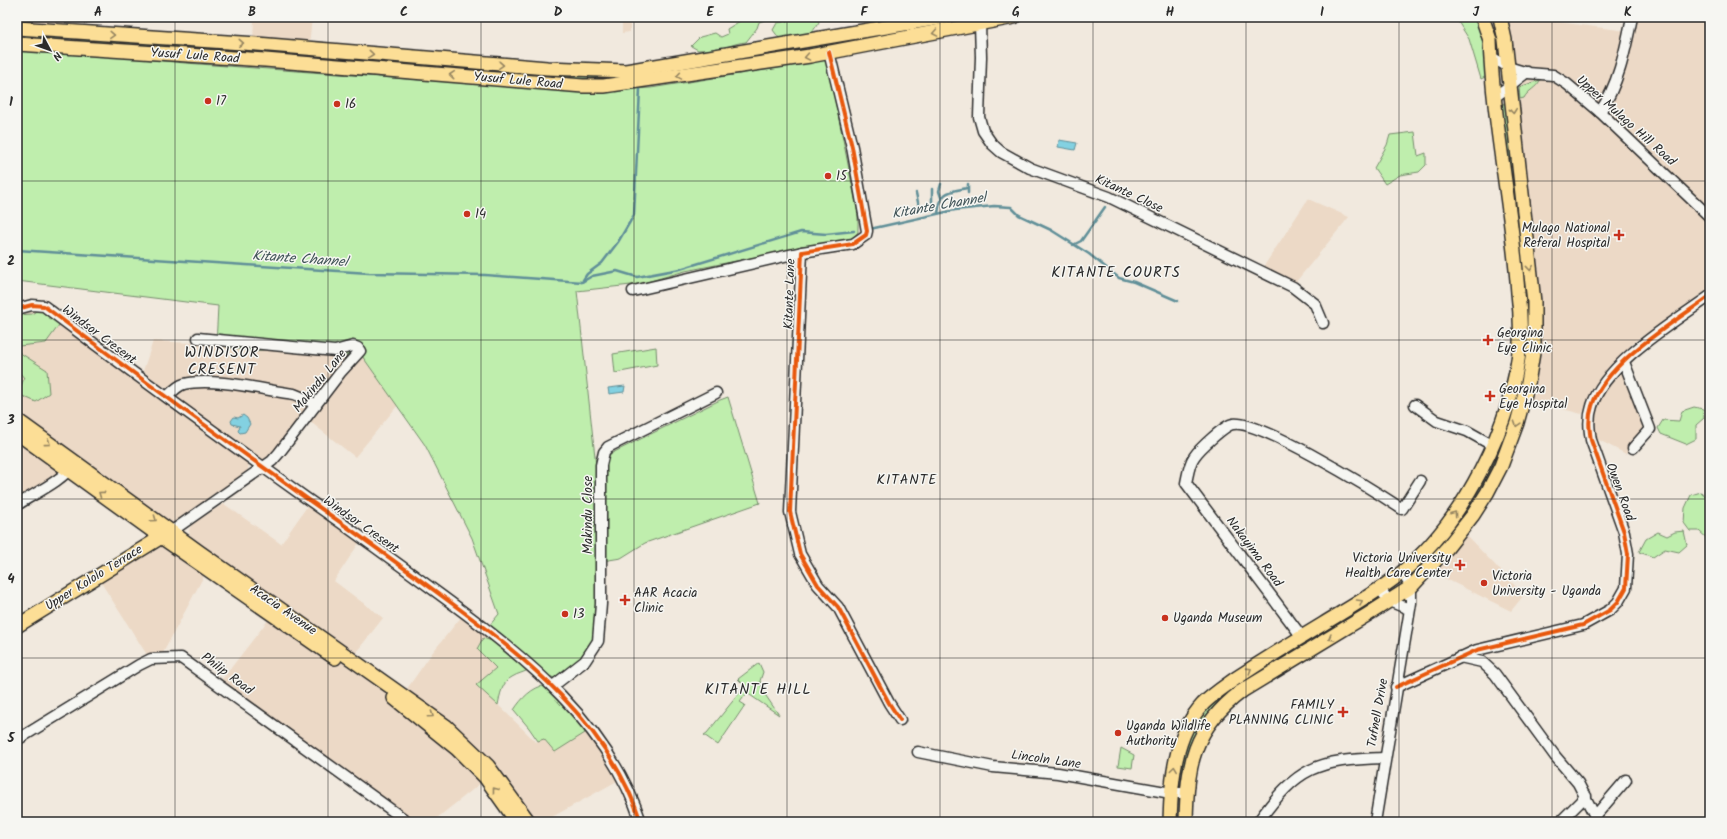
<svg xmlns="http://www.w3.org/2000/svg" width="1727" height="839" viewBox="0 0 1727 839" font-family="Kalam,sans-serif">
	<rect width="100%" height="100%" fill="#f1e9de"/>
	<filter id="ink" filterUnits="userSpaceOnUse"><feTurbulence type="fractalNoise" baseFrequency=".025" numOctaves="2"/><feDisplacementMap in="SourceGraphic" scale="8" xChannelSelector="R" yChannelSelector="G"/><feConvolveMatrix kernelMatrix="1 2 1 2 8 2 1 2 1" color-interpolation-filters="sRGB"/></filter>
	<g filter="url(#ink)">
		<g fill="#ecd9c6">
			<polygon points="17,17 66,17 65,26 17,24"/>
			<polygon points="254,17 312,17 309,46 253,43"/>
			<polygon points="622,17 630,17 630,32 622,33"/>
			<polygon points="1504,17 1543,17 1543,20 1634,32 1637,17 1710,17 1710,288 1634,342 1593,388 1582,414 1528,400 1535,366 1514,102 1520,102 1519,87"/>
			<polygon points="1308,199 1349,217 1295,283 1264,266"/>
			<polygon points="28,309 48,311 247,459 249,464 247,473 212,495 175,527 17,415 17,313"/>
			<polygon points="153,341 210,344 249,351 276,349 349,356 315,399 203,375 193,376 168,387 162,386 143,371"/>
			<polygon points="360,352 398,405 355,457 308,420"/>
			<polygon points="1618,372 1622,373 1628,383 1644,424 1637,438 1626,454 1595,438 1593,415 1601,392"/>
			<polygon points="224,386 305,401 308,407 273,454 267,461 262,460 176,397 176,394 191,387"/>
			<polygon points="17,429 61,473 17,501"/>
			<polygon points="224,504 281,544 308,505 361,540 334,581 383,618 354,655 190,538 189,530 193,522"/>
			<polygon points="1465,534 1524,595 1511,611 1432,572"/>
			<polygon points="158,537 207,570 163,653 149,658 100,581"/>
			<polygon points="272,615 386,692 445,737 486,779 432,822 416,822 220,682"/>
			<polygon points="462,616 515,657 484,691 536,742 578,717 619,780 543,822 532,822 404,693 432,653"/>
		</g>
		<g fill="#bfeead" stroke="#758c6c">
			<path d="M 743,17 L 773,17 L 759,22 L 757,28 L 746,42 C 733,43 725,49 714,50 C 709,51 703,49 698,50 L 691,46 L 700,37 L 715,33 L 721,37 L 728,34 L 727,29 L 740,21 Z"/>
			<polygon points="793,17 817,17 819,22 811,34 779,38 773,30 777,23 788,21"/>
			<polygon points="970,17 1000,17 814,49 811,48 812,44"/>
			<polygon points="1455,17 1478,17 1488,46 1487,76 1481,79 1469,39"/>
			<polygon points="17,34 68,37 69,38 67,41 17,39"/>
			<polygon points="73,37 254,52 259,53 72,42"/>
			<polygon points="17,47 185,63 588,92 651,88 827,60 858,214 858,232 853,238 685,271 640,284 577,291 600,503 604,457 720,400 728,397 760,503 645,543 621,558 603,561 599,627 587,654 554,678 545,674 525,654 489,626 499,614 472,538 425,445 360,353 349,356 276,349 249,351 216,345 218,306 17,281"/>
			<polygon points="803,47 805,49 804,51 611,81 553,78 550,76 550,74"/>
			<polygon points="274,53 539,73 540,76 537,77 271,55"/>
			<path d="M 1540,80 C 1537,88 1528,90 1524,98 L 1520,99 L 1519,87 Z"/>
			<polygon points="1507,98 1527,297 1527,338 1524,365 1513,413 1490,472 1464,516 1425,564 1427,553 1467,503 1521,355 1501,108"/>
			<polygon points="1415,132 1418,156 1426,153 1426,165 1419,172 1400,175 1385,184 1374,168 1387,145 1390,135"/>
			<polygon points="39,309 62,321 46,343 19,346 17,345 17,315 32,314"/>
			<polygon points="656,347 657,365 615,373 613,354"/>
			<polygon points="17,351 47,370 49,393 36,402 18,394 24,378 17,369"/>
			<polygon points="1694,407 1703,409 1704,418 1696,425 1696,439 1686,444 1661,434 1658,428 1663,420 1679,421 1682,411"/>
			<polygon points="1701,492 1710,500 1710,541 1699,531 1690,531 1684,523 1685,508 1691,495"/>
			<polygon points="1684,531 1687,545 1679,552 1665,549 1653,557 1639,552 1646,539 1658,532 1667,536 1675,532"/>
			<path d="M 1380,594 L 1383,601 L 1230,693 C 1205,715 1191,740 1182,772 L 1178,774 L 1183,745 L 1197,720 L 1219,695 Z"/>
			<path d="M 483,638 L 498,643 L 529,669 C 524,673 518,673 512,677 C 502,682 500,695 498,705 L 476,685 L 496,668 L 477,649 Z"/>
			<polygon points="759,663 763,672 760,681 764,693 779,715 747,693 740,702 745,705 718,745 704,735 707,733 745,686 738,679"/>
			<path d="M 546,685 L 578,717 L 585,733 L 555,752 L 544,739 L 538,741 L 529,728 L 514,710 C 521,699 532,687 546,685 Z"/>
			<polygon points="1121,748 1134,755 1132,768 1118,766"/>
		</g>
		<g fill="#83d1e1" stroke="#608f98">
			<polygon points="1059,140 1077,143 1075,150 1058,147"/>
			<polygon points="625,386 624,392 609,394 608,388"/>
			<polygon points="243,415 247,418 250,424 245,432 240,433 238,431 240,426 232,424 231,421 234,417 238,418"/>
		</g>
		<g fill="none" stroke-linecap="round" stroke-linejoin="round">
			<g stroke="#608f98" stroke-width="2.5">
				<polyline points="941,184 939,191 941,197"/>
				<polyline points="932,189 932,210"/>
				<polyline points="916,193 919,207"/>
				<polyline points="968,193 968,184"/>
				<path d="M 938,213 C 941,191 947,192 967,188"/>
				<polyline points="870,229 955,210 994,206 1011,207 1019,215 1051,230 1089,254 1119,278 1134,282 1178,301"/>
				<polyline points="1073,245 1081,241 1105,207"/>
				<polyline points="17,250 369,273 485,275 582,282"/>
				<polyline points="583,280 587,274 602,263 618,242 634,215 640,89"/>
				<polyline points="582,282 592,276 617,271 637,277 680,269 801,232 826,234 854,231"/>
			</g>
			<g stroke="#2b2b2b" stroke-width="13">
				<g id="minor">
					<polyline points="980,24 981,57 979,117 983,131 992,144 1001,152 1030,168 1109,197 1293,287 1315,304 1323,323"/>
					<polyline points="829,52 852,147 867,231 866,235 853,244 802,252 790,512 800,554 818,585 838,607 889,703 900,720"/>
					<polyline points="1490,56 1508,67 1528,73 1553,75 1567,84 1600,112 1710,217"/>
					<polyline points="1495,97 1527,72"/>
					<path d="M 1600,112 C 1619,83 1625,51 1632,17"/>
					<polyline points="633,291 802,252"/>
					<path d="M 17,309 L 32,305 L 44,306 C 130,371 218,435 306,498 C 353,531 400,565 446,599 C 526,658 609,724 641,822"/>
					<polyline points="1624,362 1650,429 1633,448"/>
					<path d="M 167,397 C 172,392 177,386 184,384 C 213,377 264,390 294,394 L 306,399 L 316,405"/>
					<polyline points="1415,405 1437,421 1467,431 1492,445"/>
					<path d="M 17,505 C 33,494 62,481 73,465"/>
					<polyline points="172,531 272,461 279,453 340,373 360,351 358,348 353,346 335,351 198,338"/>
					<polyline points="1380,589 1389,601 1409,609"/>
					<path d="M 1302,637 L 1186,483 C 1188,474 1189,464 1194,457 C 1199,449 1225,425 1233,424 C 1259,419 1375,491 1402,509 L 1420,481"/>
					<polyline points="1460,657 1482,662 1495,674 1555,756 1578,783 1598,822"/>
					<polyline points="553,686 585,661 598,641 601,604 601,465 604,452 608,447 716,393"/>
					<path d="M 1396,687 L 1477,650 L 1583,625 L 1610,610 L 1618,602 L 1626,588 L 1628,554 L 1624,532 L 1591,440 C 1589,428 1588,418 1592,406 C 1605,363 1674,322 1710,296"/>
					<polyline points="17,740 139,665 151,659 181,658 408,822"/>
					<polyline points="918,752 993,767 1058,773 1171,793 1187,793"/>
					<polyline points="1596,815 1626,780"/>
					<path d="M 1258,822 C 1298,766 1317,760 1384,758"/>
					<polyline points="1375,822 1411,603 1411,587 1402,572"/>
					<polyline points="1560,822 1586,796"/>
				</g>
			</g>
			<g stroke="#2b2b2b" stroke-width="16">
				<g id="major">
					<polyline points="17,28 257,44 547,68 626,71 945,17"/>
					<polyline points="17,44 265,60 583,86 604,86 810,56 1014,17"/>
					<polyline points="17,420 198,551 446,726 488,766 529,822"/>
					<polyline points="17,433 161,537 335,658"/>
					<polyline points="17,626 168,533"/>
					<polyline points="394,698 457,749 485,777 517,822"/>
					<path d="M 1170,822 C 1171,782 1174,735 1203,704 C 1213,694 1224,687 1235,679 C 1264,660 1293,642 1323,624 C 1349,608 1376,593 1400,574 C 1464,522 1513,424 1520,343 C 1521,327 1520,309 1518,293 C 1512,208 1493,124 1490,40 L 1482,17"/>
					<path d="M 1186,822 C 1187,764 1193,728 1242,691 L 1367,615 L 1411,587 L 1447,548 L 1473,515 L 1487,493 L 1501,466 L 1517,423 L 1528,383 L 1534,347 L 1534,302 L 1505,40 L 1500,17"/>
				</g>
			</g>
			<use href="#minor" stroke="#f6f6f2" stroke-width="10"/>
			<use href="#major" stroke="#fcde96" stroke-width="13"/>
			<g stroke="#f6f6f2" stroke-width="6">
				<g id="cycleway">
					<polyline points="829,52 852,147 867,231 866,235 853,244 802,252 790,512 800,554 818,585 838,607 889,703 900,720"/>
					<path d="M 17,309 L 32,305 L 44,306 C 130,371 218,435 306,498 C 353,531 400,565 446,599 C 526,658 609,724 641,822"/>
					<path d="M 1396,687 L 1477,650 L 1583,625 L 1610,610 L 1618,602 L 1626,588 L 1628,554 L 1624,532 L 1591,440 C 1589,428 1588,418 1592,406 C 1605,363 1674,322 1710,296"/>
				</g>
			</g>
			<use href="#cycleway" stroke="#e8590c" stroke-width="4"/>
		</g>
		<defs><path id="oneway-chevron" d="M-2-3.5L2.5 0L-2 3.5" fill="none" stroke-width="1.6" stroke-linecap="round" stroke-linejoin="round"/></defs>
		<g stroke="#948460">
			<use href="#oneway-chevron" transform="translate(935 33) rotate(170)"/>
			<use href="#oneway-chevron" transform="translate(112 35) rotate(3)"/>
			<use href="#oneway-chevron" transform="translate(241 43) rotate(4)"/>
			<use href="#oneway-chevron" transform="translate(371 54) rotate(5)"/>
			<use href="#oneway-chevron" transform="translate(807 57) rotate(170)"/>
			<use href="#oneway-chevron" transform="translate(501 65) rotate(4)"/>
			<use href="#oneway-chevron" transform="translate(452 75) rotate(-175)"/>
			<use href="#oneway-chevron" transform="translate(679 76) rotate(171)"/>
			<use href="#oneway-chevron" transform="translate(1513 111) rotate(84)"/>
			<use href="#oneway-chevron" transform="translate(1530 268) rotate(84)"/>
			<use href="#oneway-chevron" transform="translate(1517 424) rotate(108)"/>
			<use href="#oneway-chevron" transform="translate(48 443) rotate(36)"/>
			<use href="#oneway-chevron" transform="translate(101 494) rotate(-144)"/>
			<use href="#oneway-chevron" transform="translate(1454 514) rotate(-55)"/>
			<use href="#oneway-chevron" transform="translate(154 519) rotate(35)"/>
			<use href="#oneway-chevron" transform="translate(1360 602) rotate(-31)"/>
			<use href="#oneway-chevron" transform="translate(1331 638) rotate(149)"/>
			<use href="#oneway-chevron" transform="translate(1249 670) rotate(-32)"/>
			<use href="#oneway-chevron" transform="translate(431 715) rotate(35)"/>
			<use href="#oneway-chevron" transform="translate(1174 769) rotate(-82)"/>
			<use href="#oneway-chevron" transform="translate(495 790) rotate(-128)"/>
		</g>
	</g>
	<path fill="none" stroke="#2b2b2b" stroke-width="1" stroke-opacity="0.55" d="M 175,17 L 175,822M 328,17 L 328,822M 481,17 L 481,822M 634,17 L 634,822M 787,17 L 787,822M 940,17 L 940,822M 1093,17 L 1093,822M 1246,17 L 1246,822M 1399,17 L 1399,822M 1552,17 L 1552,822M 17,181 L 1710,181M 17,340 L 1710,340M 17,499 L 1710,499M 17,658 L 1710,658"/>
	<g fill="#c8321e" stroke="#f6f6f2" stroke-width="1.5">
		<circle cx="208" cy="101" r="4"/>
		<circle cx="337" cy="104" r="4"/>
		<circle cx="828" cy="176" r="4"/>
		<circle cx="467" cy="214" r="4"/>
		<path d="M1617 229h4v4h4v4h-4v4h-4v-4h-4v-4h4z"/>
		<path d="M1486 334h4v4h4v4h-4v4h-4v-4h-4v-4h4z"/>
		<path d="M1488 390h4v4h4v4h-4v4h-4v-4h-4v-4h4z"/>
		<path d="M1458 559h4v4h4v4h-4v4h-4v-4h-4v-4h4z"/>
		<circle cx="1484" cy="583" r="4"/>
		<path d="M623 594h4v4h4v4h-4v4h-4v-4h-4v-4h4z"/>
		<circle cx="565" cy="614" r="4"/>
		<circle cx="1165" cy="618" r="4"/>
		<path d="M1341 706h4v4h4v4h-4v4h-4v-4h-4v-4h4z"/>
		<circle cx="1118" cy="733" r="4"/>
	</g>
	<g text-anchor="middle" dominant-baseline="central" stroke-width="3" stroke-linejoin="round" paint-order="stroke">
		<g font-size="13" fill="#2b2b2b" stroke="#f6f6f2">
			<text transform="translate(195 56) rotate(4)">Yusuf Lule Road</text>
			<text transform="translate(518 81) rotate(5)">Yusuf Lule Road</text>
			<text transform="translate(1626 121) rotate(42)">Upper Mulago Hill Road</text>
			<text transform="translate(1129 194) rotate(25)">Kitante Close</text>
			<text transform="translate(790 294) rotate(-88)">Kitante Lane</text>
			<text transform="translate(99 335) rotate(37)">Windsor Cresent</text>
			<text transform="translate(320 381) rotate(-51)">Makindu Lane</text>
			<text transform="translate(1620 492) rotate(70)">Owen Road</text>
			<text transform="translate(588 515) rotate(-90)">Makindu Close</text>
			<text transform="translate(361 525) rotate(35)">Windsor Cresent</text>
			<text transform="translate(1254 552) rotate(53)">Nakayima Road</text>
			<text transform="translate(94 578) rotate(-32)">Upper Kololo Terrace</text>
			<text transform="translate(283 610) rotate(35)">Acacia Avenue</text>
			<text transform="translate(227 674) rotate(37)">Philip Road</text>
			<text transform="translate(1378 713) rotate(-80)">Tufnell Drive</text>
			<text transform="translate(1046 760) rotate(8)">Lincoln Lane</text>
		</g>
		<g font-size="13" fill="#2b2b2b" stroke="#f6f6f2" text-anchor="start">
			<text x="216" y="101">17</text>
			<text x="345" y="104">16</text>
			<text x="836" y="176">15</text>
			<text x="475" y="214">14</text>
			<text x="1610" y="228" text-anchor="end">Mulago National<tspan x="1610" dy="15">Referal Hospital</tspan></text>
			<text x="1497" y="333">Georgina<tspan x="1497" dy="15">Eye Clinic</tspan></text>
			<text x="1499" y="389">Georgina<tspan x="1499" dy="15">Eye Hospital</tspan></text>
			<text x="1451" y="558" text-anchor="end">Victoria University<tspan x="1451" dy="15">Health Care Center</tspan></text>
			<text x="1492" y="576">Victoria<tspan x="1492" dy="15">University - Uganda</tspan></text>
			<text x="634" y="593">AAR Acacia<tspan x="634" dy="15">Clinic</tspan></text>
			<text x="573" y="614">13</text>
			<text x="1173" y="618">Uganda Museum</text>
			<text x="1334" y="705" text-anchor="end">FAMILY<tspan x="1334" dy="15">PLANNING CLINIC</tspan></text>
			<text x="1126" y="726">Uganda Wildlife<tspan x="1126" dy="15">Authority</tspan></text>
		</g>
		<g font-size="14" font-style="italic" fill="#415458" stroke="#f6f6f2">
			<text transform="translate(939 206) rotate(-10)">Kitante Channel</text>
			<text transform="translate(300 259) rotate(4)">Kitante Channel</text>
		</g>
		<g font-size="14" letter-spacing="1" fill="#2b2b2b" stroke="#f6f6f2">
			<text x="907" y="480">KITANTE</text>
		</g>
		<g font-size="15" letter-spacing="1" fill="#2b2b2b" stroke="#f6f6f2">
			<text x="1116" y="273">KITANTE COURTS</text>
			<text x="222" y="353">WINDISOR<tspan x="222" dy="17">CRESENT</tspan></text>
			<text x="758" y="690">KITANTE HILL</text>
		</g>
	</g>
	<rect width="1727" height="839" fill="none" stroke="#f6f6f2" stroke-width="44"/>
	<g transform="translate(50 50) rotate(131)" stroke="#f6f6f2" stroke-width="3" paint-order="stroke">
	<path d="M0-3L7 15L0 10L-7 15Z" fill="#2b2b2b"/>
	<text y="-6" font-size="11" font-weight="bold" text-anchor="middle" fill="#2b2b2b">N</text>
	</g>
	<rect x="22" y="22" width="1683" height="795" fill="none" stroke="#2b2b2b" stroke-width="1.5"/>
	<g font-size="13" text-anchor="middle" font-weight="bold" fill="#2b2b2b">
		<text x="98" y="16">A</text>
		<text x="252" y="16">B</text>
		<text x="404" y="16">C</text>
		<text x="558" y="16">D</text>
		<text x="710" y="16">E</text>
		<text x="864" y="16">F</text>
		<text x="1016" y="16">G</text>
		<text x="1170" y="16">H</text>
		<text x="1322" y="16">I</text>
		<text x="1476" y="16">J</text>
		<text x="1628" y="16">K</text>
		<text x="11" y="106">1</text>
		<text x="11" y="265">2</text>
		<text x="11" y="424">3</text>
		<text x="11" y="583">4</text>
		<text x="11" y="742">5</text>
	</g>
</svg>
